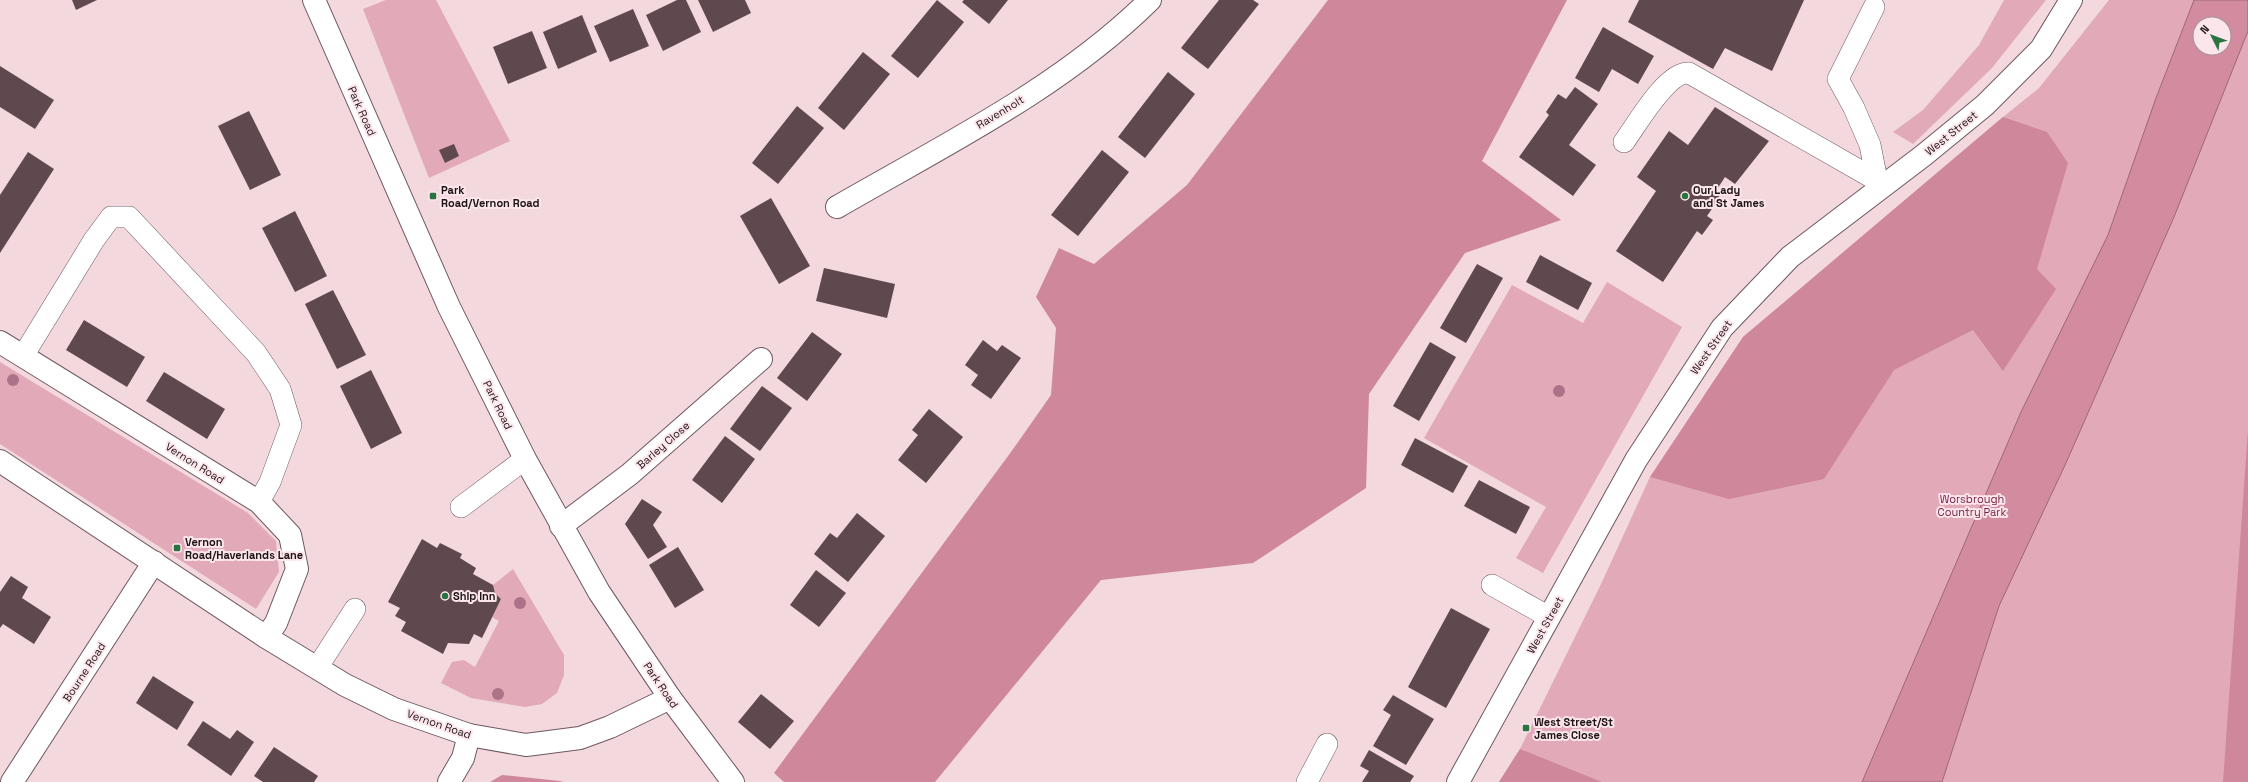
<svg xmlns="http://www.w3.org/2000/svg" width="2248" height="782" viewBox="0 0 2248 782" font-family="'Space Grotesk',sans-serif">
	<rect width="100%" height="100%" fill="#f3d8de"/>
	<g fill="#e2a9b9" fill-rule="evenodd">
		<polygon points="386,0 436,0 510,141 429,178 363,9"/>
		<polygon points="2004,0 2046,0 1992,68 1913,144 1893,132 1923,110 1979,45"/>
		<path d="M 2109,0 L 2248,0 L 2248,782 L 1499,782 L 1520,749 L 1602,582 L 1650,477 L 1743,337 L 2003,117 L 2039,88 ZM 2200,24 L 2224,24 L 2224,48 L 2200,48 Z"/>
		<polygon points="1607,282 1682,327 1543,573 1516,558 1546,507 1424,438 1512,285 1583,323"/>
		<polygon points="0,362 248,513 276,541 279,572 256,609 0,444"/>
		<polygon points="513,569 564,655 564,675 557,693 542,704 525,707 471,698 441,683 452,662 464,660 475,667 499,621 492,617 501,599 495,593 493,585"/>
	</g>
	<g fill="#cf879c">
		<polygon points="1328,0 1567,0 1482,161 1561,220 1465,253 1369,394 1366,488 1253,563 1101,580 935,782 784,782 774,773 1011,452 1051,395 1056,328 1036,297 1059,248 1094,264 1187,185"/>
		<polygon points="2003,117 2047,132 2068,163 2037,269 2056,289 2003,371 1973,330 1894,370 1824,479 1729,499 1650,477 1743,337"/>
		<polygon points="2248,430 2248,782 2223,782"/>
		<polygon points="1520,749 1602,782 1499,782"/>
		<polygon points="502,775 560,781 563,782 490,782"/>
	</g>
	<path fill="#d38ba0" stroke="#9c6777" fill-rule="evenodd" d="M 2194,0 L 2248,0 L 2248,31 L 2174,217 L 2066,463 L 1999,606 L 1942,782 L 1862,782 L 2021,412 L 2108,235 L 2156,98 ZM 2200,24 L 2224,24 L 2224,48 L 2200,48 Z"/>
	<g fill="#5f494f">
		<polygon points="72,0 97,0 76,10"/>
		<polygon points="677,0 686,0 701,32 663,51 646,15"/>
		<polygon points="698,0 745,0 751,13 713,32"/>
		<polygon points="937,0 964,22 918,78 891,56"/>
		<polygon points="964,0 1008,0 989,24 962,2"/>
		<polygon points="1219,0 1253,0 1259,4 1208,69 1181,48"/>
		<polygon points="1639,0 1804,0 1772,71 1725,48 1713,69 1628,22"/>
		<polygon points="633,9 649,46 610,62 594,26"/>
		<polygon points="582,15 597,52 558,69 543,32"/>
		<polygon points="1603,27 1654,56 1638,84 1612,69 1599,92 1575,78"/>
		<polygon points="532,31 547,68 508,84 493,47"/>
		<polygon points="863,52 890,74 844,130 818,108"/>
		<polygon points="0,66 54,100 35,129 0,107"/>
		<polygon points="1168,72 1195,94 1145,158 1118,137"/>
		<polygon points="1575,87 1598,104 1569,145 1596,165 1573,196 1519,157 1549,115 1546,112 1558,94 1566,99"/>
		<polygon points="797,106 824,128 778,184 752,163"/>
		<polygon points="1715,107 1769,141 1735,184 1725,177 1714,194 1720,197 1707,216 1713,220 1702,235 1697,231 1663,282 1616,251 1656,191 1637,177 1669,131 1688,145"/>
		<polygon points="249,111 281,175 250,190 218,126"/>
		<polygon points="454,144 459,156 445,163 439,150"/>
		<polygon points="1102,150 1129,172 1078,236 1051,215"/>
		<polygon points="28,152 54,169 0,253 0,195"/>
		<polygon points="771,198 810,266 779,284 740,216"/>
		<polygon points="295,211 327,276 295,292 262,228"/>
		<polygon points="1540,255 1592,283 1578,310 1526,282"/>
		<polygon points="1477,264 1503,278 1466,343 1440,328"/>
		<polygon points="824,268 895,284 887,318 816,301"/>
		<polygon points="333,290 366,355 337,369 305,304"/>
		<polygon points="84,320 145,357 127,387 66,350"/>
		<polygon points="812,332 842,354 807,401 777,378"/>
		<polygon points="983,340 997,351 1002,345 1021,358 991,399 971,385 978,375 965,365"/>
		<polygon points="1430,342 1456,357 1419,421 1393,406"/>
		<polygon points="371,370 402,433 371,449 340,386"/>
		<polygon points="164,372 225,409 207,439 146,401"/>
		<polygon points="762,386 792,408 760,451 730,429"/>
		<polygon points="929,409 963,437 926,483 898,460 918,435 912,430"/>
		<polygon points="725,436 755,459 722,503 692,480"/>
		<polygon points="1415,438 1468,466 1453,493 1401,465"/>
		<polygon points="1479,480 1530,507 1516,534 1464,506"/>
		<polygon points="642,499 662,512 653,525 667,547 648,559 625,524"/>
		<polygon points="857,513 885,536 848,582 814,554 830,533 837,538"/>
		<polygon points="422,539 437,548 440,543 462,554 460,558 476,568 473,574 493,585 495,593 501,599 482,638 474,634 469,644 448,643 443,654 401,631 406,622 395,616 400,608 388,602"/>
		<polygon points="678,547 704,590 675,608 649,565"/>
		<polygon points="816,570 846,593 819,627 790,605"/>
		<polygon points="11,576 28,587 22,598 51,617 34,644 3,624 0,628 0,592"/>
		<polygon points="1451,608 1490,629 1446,708 1408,687"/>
		<polygon points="153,676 194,702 177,730 136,703"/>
		<polygon points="761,694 794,721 770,749 738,722"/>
		<polygon points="1393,695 1434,719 1406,765 1373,746 1391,715 1383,710"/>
		<polygon points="203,721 230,739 237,730 254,742 231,776 187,745"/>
		<polygon points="274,747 318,776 314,782 263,782 254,776"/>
		<polygon points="1369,750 1414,776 1410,782 1362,782 1369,771 1360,766"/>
	</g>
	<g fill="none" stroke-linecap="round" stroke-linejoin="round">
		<g stroke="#6f585f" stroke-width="22">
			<g id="lane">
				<polyline points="1874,7 1838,79 1854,108 1870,145 1877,180"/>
				<path d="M 1624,142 C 1637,124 1667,71 1689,73 L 1885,185"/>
				<polyline points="23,356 94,240 111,217 129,217 256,353 280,389 291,425 270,482 259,502"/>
				<polyline points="461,507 525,459"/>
				<polyline points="1492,585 1549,617"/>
				<polyline points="317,668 355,609"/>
				<polyline points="1307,782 1327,744"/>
			</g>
		</g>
		<g stroke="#6f585f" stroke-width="24">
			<g id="street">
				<path d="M 837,207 C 944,145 1061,88 1150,0"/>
				<polyline points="0,342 259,502 290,535 297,569 276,623 266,637"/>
				<polyline points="561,526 630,474 761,359"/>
				<polyline points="12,782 154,562"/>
			</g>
		</g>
		<g stroke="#6f585f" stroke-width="24">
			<g id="secondary">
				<polyline points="0,461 266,637 345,685 394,709 469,735 526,745 580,738 610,727 670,698"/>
				<polyline points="449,782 463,758 469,735"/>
				<polyline points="1458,782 1636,460 1722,328 1790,257 1924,155 1985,105 2041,49 2071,0"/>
			</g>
		</g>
		<g stroke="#6f585f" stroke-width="24">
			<polyline id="highway" points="314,0 449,307 525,459 599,592 670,698 733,782"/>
		</g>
		<use href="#lane" stroke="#fff" stroke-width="21"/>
		<use href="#street" stroke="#fff" stroke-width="22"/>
		<use href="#secondary" stroke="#fff" stroke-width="22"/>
		<use href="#highway" stroke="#fff" stroke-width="22"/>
	</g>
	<g fill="#ad7288">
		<circle cx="13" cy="380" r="6"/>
		<circle cx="1559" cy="391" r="6"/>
		<circle cx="520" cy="603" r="6"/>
		<circle cx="498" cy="694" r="6"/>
	</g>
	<g fill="#2b7340" stroke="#fce6ec" stroke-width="1.5">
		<rect x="429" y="192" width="8" height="8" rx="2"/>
		<circle cx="1685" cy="196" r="4"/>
		<rect x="173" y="544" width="8" height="8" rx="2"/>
		<circle cx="445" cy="596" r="4"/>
		<rect x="1522" y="724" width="8" height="8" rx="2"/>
	</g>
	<g text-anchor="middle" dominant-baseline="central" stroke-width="4" stroke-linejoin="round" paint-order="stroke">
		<g font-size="11" fill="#1d1416" stroke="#fce6ec">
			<text transform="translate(362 111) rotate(66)">Park Road</text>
			<text transform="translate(1000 112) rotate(-31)">Ravenholt</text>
			<text transform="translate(1951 133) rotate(-39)">West Street</text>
			<text transform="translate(1711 347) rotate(-55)">West Street</text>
			<text transform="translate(498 405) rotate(64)">Park Road</text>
			<text transform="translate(663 445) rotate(-41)">Barley Close</text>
			<text transform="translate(195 463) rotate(32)">Vernon Road</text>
			<text transform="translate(1545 625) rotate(-61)">West Street</text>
			<text transform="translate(84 672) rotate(-57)">Bourne Road</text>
			<text transform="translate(661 685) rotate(56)">Park Road</text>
			<text transform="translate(439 724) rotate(19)">Vernon Road</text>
		</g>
		<g font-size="11" font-weight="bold" fill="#1d1416" stroke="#fce6ec" text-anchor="start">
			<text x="441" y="190">Park<tspan x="441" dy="13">Road/Vernon Road</tspan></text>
			<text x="1693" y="190">Our Lady<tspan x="1693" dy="13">and St James</tspan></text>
			<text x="185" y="542">Vernon<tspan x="185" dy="13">Road/Haverlands Lane</tspan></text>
			<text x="453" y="596">Ship Inn</text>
			<text x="1534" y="722">West Street/St<tspan x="1534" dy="13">James Close</tspan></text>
		</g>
		<g font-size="11" fill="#741f41" stroke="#fce6ec">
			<text x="1972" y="499">Worsbrough<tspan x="1972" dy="13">Country Park</tspan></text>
		</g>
	</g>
	<g transform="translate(2212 36) rotate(312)"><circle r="19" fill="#fce6ec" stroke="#a39296"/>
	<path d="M0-3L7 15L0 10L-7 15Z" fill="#2b7340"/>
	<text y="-6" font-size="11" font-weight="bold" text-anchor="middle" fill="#1d1416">N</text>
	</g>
</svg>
